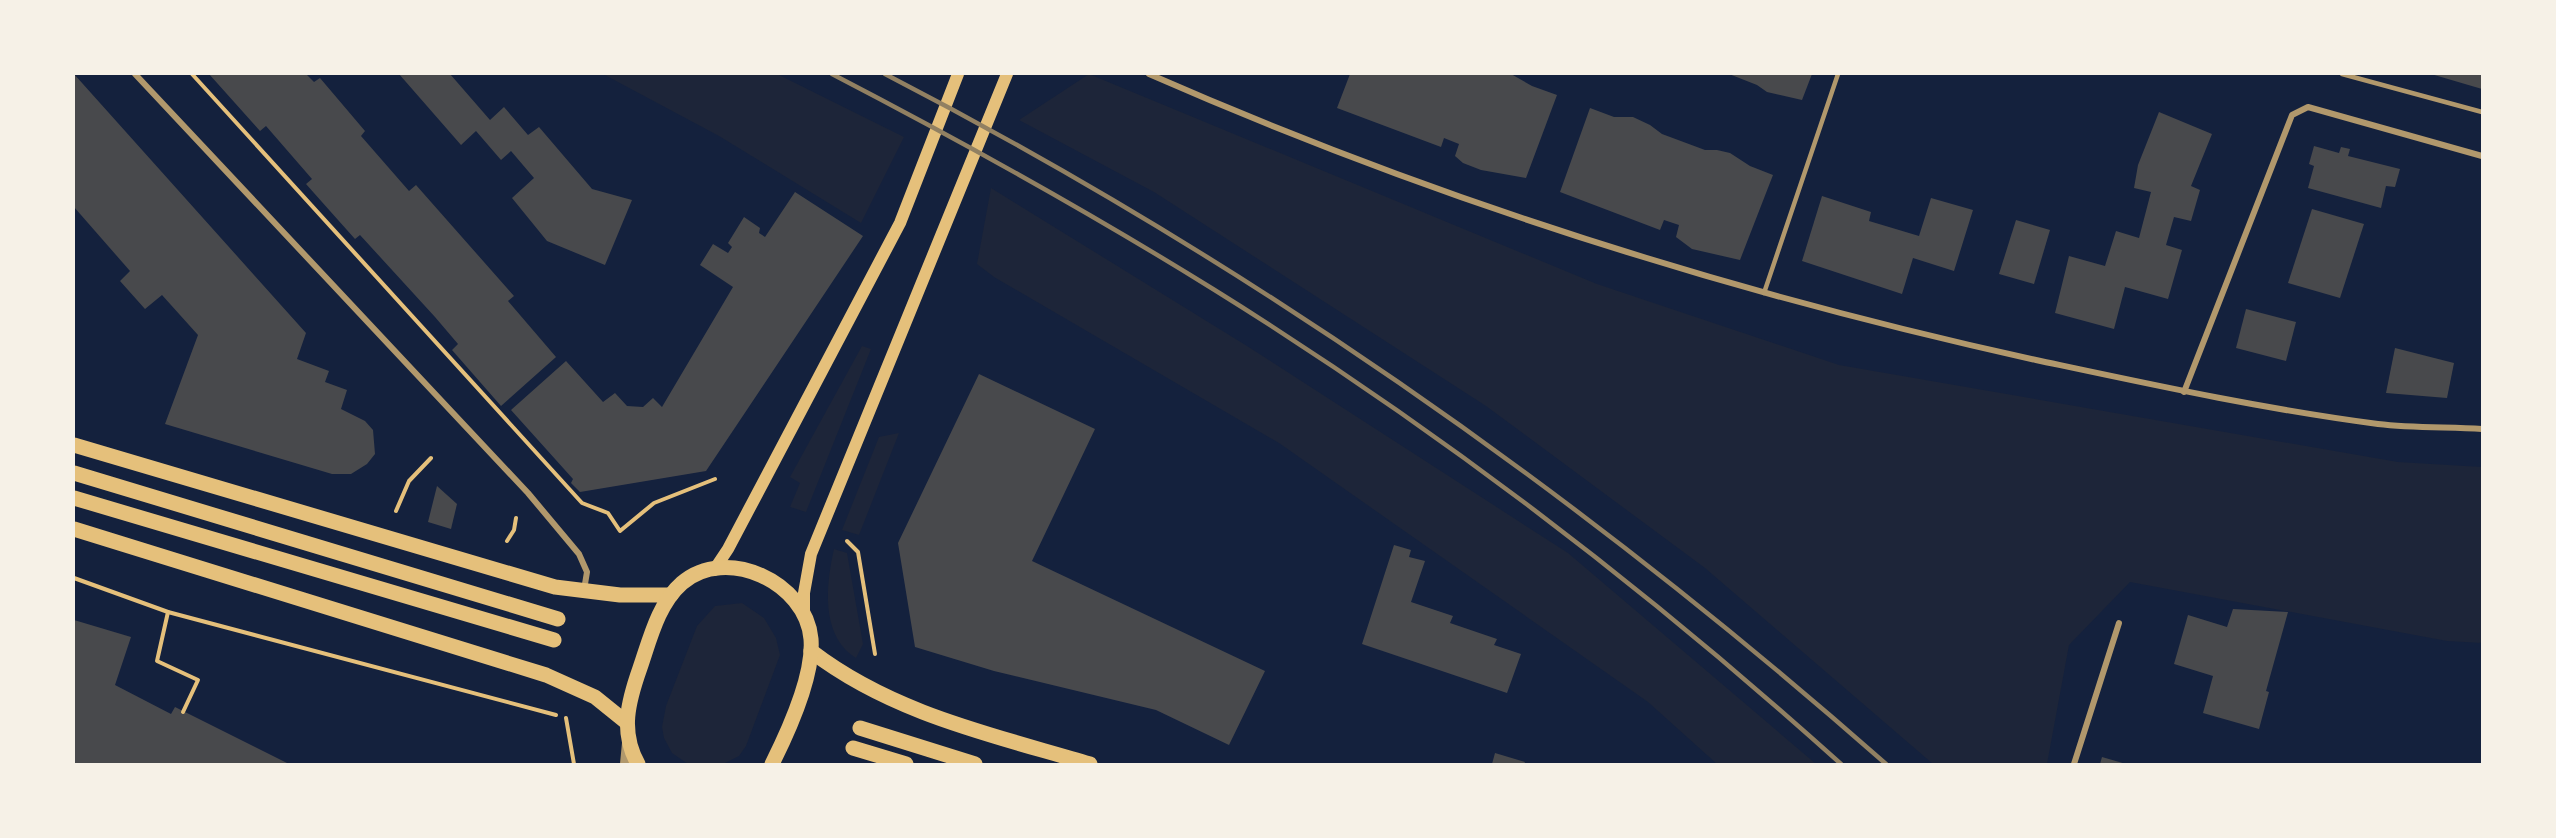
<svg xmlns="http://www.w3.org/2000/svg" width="2556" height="838" viewBox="0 0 2556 838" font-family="'Archivo Narrow',sans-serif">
	<rect width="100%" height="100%" fill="#14213d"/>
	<g fill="#1d2539">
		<polygon points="603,74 777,74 904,137 861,223 719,136"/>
		<polygon points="1089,74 1597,284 1839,365 2398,462 2482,467 2482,643 2447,641 2130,582 2069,645 2047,764 1933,764 1705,568 1486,406 1154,192 1019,120"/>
		<polygon points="991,188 1247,346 1568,553 1816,764 1717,764 1648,702 1279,443 994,277 977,264"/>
		<polygon points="862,346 871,349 806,512 790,507 800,483 790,477"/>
		<polygon points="899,433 859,535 842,530 879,437"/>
		<path d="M 834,549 L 847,553 L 863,644 L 856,658 C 820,636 826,584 834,549 Z"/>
		<polygon points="742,603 764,618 776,638 780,655 746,746 739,756 723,764 688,764 672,753 664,738 662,727 666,706 697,626 715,606"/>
	</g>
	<g fill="#48494c">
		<polygon points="74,74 306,333 297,359 329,371 325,382 347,390 341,409 365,421 373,430 375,454 367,464 351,474 332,474 165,424 198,335 162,295 145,309 120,281 130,271 74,207"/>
		<polygon points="209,74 306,74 314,82 320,78 365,131 361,136 409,191 416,185 514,296 508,301 556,357 501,406 452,350 458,344 435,317 360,235 355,239 330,211 306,184 312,179 266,126 260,131"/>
		<polygon points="399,74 450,74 490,120 504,107 528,135 539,127 592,189 632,200 605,265 547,241 512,198 534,178 511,151 501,160 476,131 461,145"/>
		<polygon points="1350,74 1511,74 1532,86 1557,95 1526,178 1481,170 1463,163 1455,156 1459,144 1444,138 1441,147 1337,108"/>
		<polygon points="1729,74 1812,74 1802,100 1767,92 1757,85"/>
		<polygon points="2431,74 2482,74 2482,89"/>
		<polygon points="1590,108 1614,117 1633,117 1650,125 1662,134 1705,150 1717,150 1730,153 1750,166 1773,175 1740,260 1692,249 1676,237 1679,225 1664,220 1660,230 1560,192"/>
		<polygon points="2159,112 2212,134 2191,186 2200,190 2191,221 2174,217 2166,245 2182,250 2168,299 2125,287 2114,329 2055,313 2069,256 2105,266 2116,231 2139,238 2151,192 2134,188 2138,165"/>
		<polygon points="2314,146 2339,153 2341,147 2350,149 2348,156 2400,169 2395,187 2386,186 2381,208 2308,188 2314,166 2309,164"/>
		<polygon points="795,192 863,236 706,471 580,492 571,483 573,479 511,410 566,361 603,402 615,393 627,406 643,407 653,398 662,407 733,287 700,265 713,244 728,253 732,247 728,243 744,217 760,228 759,233 765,237"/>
		<polygon points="1822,196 1871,212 1869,221 1919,236 1931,198 1973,210 1954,271 1913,258 1902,294 1802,261"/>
		<polygon points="2312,209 2364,224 2340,298 2288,283"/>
		<polygon points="2016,220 2050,230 2034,284 1999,274"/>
		<polygon points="2246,309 2296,322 2286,361 2236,348"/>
		<polygon points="2395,348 2454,363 2447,398 2386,393"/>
		<polygon points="979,374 1095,429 1032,561 1265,671 1229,745 1156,710 994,671 915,647 898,543"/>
		<polygon points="437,486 457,504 451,529 428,522"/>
		<polygon points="1394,545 1411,550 1409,557 1425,561 1411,602 1453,616 1450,623 1497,639 1494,645 1521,654 1507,693 1362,644"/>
		<polygon points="2233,609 2288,612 2266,691 2269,692 2259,729 2203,713 2213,676 2174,664 2188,615 2227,627"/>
		<polygon points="74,620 131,637 115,685 171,714 175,707 289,764 74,764"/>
		<polygon points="1495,753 1525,762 1524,764 1492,764"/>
		<polygon points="2102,757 2126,764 2100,764"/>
	</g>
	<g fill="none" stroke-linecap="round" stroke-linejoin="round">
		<g stroke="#e5c07b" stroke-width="4">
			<polyline points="192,74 582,503 608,513 620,531 654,503 715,479"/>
			<polyline points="396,511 409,481 431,458"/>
			<polyline points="507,541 514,530 516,518"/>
			<polyline points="847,541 858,552 875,654"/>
			<polyline points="74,578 168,612 157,661 198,680 183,712"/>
			<polyline points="168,612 556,715"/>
			<polyline points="566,718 574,764"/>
		</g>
		<g stroke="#b1986c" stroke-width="4.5">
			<polyline points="2342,74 2482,112"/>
			<polyline points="1764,293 1838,74"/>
		</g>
		<g stroke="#b1986c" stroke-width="6">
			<polyline points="135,74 528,493 579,554 587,572 584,590"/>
			<path d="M 1149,74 C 1434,199 1731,293 2036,360 C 2149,384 2263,409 2378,424 C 2412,428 2448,427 2482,429"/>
			<polyline points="2184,392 2292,115 2308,107 2482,156"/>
			<polyline points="2074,764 2119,623"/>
		</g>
		<polyline stroke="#b1986c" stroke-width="10" points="625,764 627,743"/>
		<g stroke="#e5c07b" stroke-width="12">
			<polyline points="714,570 728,549 900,223 958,74"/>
			<polyline points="804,616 804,593 811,554 1007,74"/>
		</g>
		<g stroke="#e5c07b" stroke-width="15">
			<polyline points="74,445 555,587 620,595 671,595"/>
			<polyline points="74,473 558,619"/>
			<polyline points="74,498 554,640"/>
			<polyline points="74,529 546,675 595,697 626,722"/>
			<path d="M 811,651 C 893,714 993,735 1090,764"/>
			<polyline points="860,728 975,764"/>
			<polyline points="853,748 906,764"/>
			<path d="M 638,764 C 620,732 628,702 640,668 C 650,639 658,604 682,583 C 726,545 806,582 811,639 C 814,676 788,732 772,764"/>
		</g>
		<g stroke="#918062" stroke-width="4.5">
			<path d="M 832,74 C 961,141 1089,212 1213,289 C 1435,427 1647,589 1841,764"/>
			<path d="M 885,74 C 1247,261 1581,495 1886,764"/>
		</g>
	</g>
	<rect width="2556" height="838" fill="none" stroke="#f6f1e7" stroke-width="150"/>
</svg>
